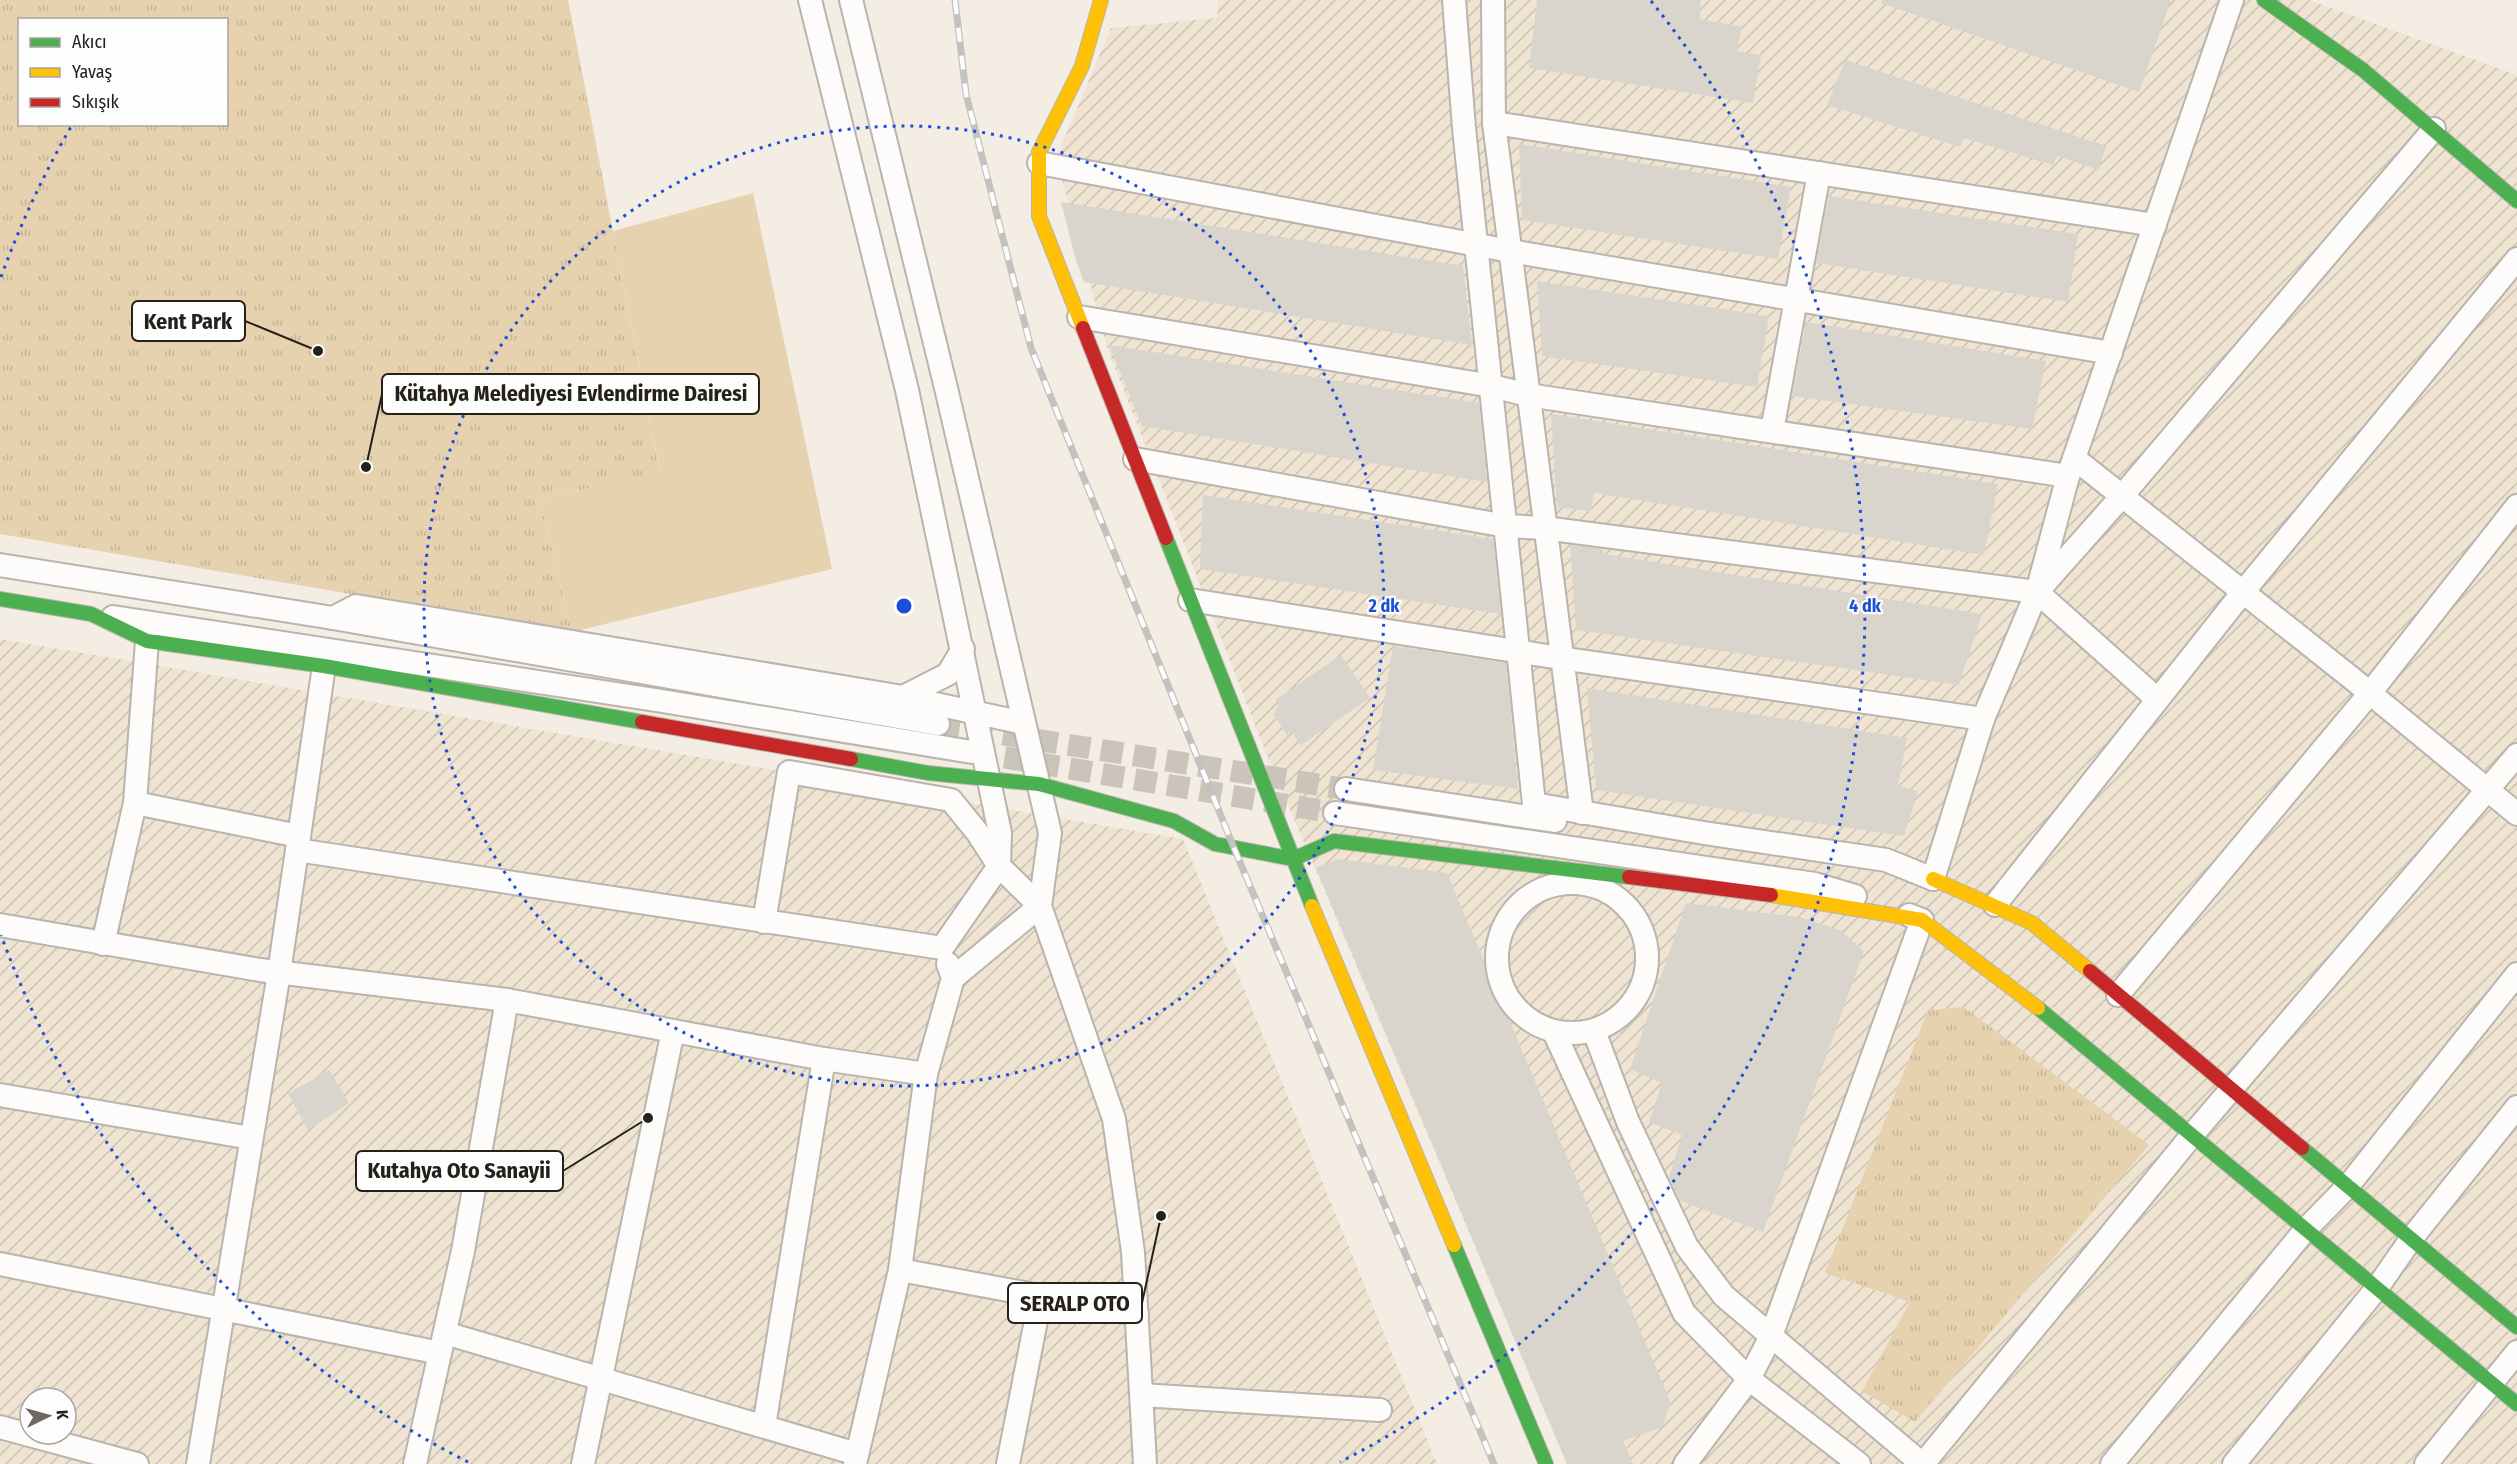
<svg xmlns="http://www.w3.org/2000/svg" width="2517" height="1464" viewBox="0 0 2517 1464" font-family="'Fira Sans Condensed',sans-serif">
	<defs>
		<pattern id="industrial-furrows" width="10" height="10" patternUnits="userSpaceOnUse" patternTransform="scale(1.5)"><rect width="10" height="10" fill="#efe4d2"/><path d="M-1 1l2-2M0 10L10 0M9 11l2-2" fill="none" stroke="#cdc3b4"/></pattern>
		<pattern id="park-tufts" width="24" height="20" patternUnits="userSpaceOnUse" patternTransform="scale(1.5)"><rect width="24" height="20" fill="#e7d2af"/><path d="M3 7l-1-3M5 7V3M7 7l1-3M15 17l-1-3M17 17v-4M19 17l1-3" fill="none" stroke="#c6b496"/></pattern>
	</defs>
	<rect width="100%" height="100%" fill="#f3ede3"/>
	<g fill="url(#industrial-furrows)" fill-rule="evenodd">
		<polygon points="1218,0 2309,0 2517,75 2517,1464 1567,1464 1267,755 1108,350 1056,158 1111,28 1217,18"/>
		<path d="M 0,639 L 1183,839 L 1437,1464 L 0,1464 ZM 30,1398 L 66,1398 L 66,1434 L 30,1434 Z"/>
	</g>
	<polygon fill="#e7d2af" points="753,193 832,569 572,632 540,499 660,471 613,231"/>
	<g fill="url(#park-tufts)" fill-rule="evenodd">
		<path d="M 2,0 L 568,0 L 660,472 L 540,499 L 572,632 L 0,534 L 0,1 ZM 20,20 L 226,20 L 226,124 L 20,124 Z"/>
		<polygon points="1964,1007 2149,1145 1915,1422 1862,1391 1910,1302 1825,1273 1928,1010"/>
	</g>
	<g fill="#dad5cc">
		<polygon points="1537,0 1701,0 1700,19 1742,27 1737,51 1761,55 1753,103 1529,68"/>
		<polygon points="1882,0 2171,0 2139,92 1881,3"/>
		<polygon points="1845,60 2106,146 2099,170 2057,156 2053,165 1964,138 1960,147 1827,105"/>
		<polygon points="1519,144 1791,187 1778,259 1522,220"/>
		<polygon points="1829,196 2078,234 2068,302 1816,263"/>
		<polygon points="1061,202 1463,266 1472,345 1084,282 1076,261"/>
		<polygon points="1537,281 1769,316 1757,387 1542,356"/>
		<polygon points="1806,322 2046,361 2032,429 1792,396"/>
		<polygon points="1109,345 1479,403 1487,482 1142,426"/>
		<polygon points="1551,414 1998,484 1984,555 1594,493 1591,511 1557,507"/>
		<polygon points="1203,495 1493,539 1501,614 1200,569"/>
		<polygon points="1570,545 1603,549 1604,554 1982,614 1959,685 1576,630"/>
		<polygon points="1393,646 1506,663 1518,789 1373,770"/>
		<polygon points="1341,655 1370,698 1301,745 1292,732 1287,735 1273,714 1279,705 1275,700"/>
		<polygon points="1587,688 1907,738 1898,786 1918,791 1904,836 1596,790"/>
		<polygon points="1337,859 1447,873 1670,1401 1663,1427 1623,1441 1633,1464 1567,1464 1316,868"/>
		<polygon points="1686,903 1799,917 1840,930 1864,951 1763,1232 1681,1201 1669,1178 1682,1135 1649,1122 1662,1083 1630,1069"/>
		<polygon points="329,1070 349,1103 308,1130 288,1094"/>
	</g>
	<g fill="none" stroke-linecap="round" stroke-linejoin="round">
		<g stroke="#cac4bb" stroke-width="22" stroke-dasharray="22 11" stroke-linecap="butt">
			<polyline points="938,724 1346,789"/>
			<polyline points="972,752 1335,813"/>
		</g>
		<g stroke="#b9b4ad" stroke-width="26">
			<g id="street">
				<polyline points="810,0 907,390 1000,833 999,866 942,948"/>
				<polyline points="851,0 946,388 1050,833 1040,906 1114,1119 1133,1252 1145,1464"/>
				<polyline points="1454,0 1464,128 1534,804 1704,833 1886,860 1933,879"/>
				<polyline points="1493,0 1494,123 1582,813"/>
				<polyline points="1494,123 2155,225"/>
				<polyline points="1039,163 1510,251 2111,353"/>
				<polyline points="1079,317 1492,386 1528,395 2068,476"/>
				<polyline points="1772,431 1819,173"/>
				<polyline points="2074,458 2354,680 2517,814"/>
				<polyline points="1135,459 1506,526 1544,528 2037,592"/>
				<polyline points="0,565 333,618 938,724"/>
				<polyline points="1190,600 1560,658 1983,719"/>
				<polyline points="113,617 662,701 972,752"/>
				<polyline points="333,618 356,606 903,697 948,674 963,649"/>
				<polyline points="903,697 1024,723"/>
				<polyline points="2157,699 2037,592 2122,496 2434,129"/>
				<polyline points="1346,789 1555,821"/>
				<polyline points="135,803 299,836"/>
				<polyline points="1335,813 1815,884 1855,896"/>
				<polyline points="297,850 942,948"/>
				<polyline points="1933,879 1983,719 2037,592 2068,476 2232,0"/>
				<circle cx="1572" cy="958" r="75"/>
				<polyline points="1995,905 2243,592 2517,259"/>
				<polyline points="764,922 789,772 951,800 977,832 999,866 1040,906 953,978"/>
				<polyline points="0,925 260,970 507,1000 824,1059 926,1074"/>
				<polyline points="103,944 135,803 147,641"/>
				<polyline points="2118,995 2370,693 2517,506"/>
				<polyline points="1594,1031 1628,1122 1687,1247 1724,1296 1922,1464"/>
				<polyline points="1554,1032 1684,1313 1749,1379 1859,1464"/>
				<polyline points="0,1095 251,1138"/>
				<polyline points="0,1264 440,1353"/>
				<polyline points="900,1270 1137,1314"/>
				<polyline points="445,1333 857,1454"/>
				<polyline points="1142,1395 1380,1410"/>
				<polyline points="764,1426 824,1059"/>
				<polyline points="0,1427 137,1464"/>
				<polyline points="198,1464 279,973 324,666"/>
				<polyline points="415,1464 463,1251 507,1000"/>
				<polyline points="583,1464 673,1031"/>
				<polyline points="855,1464 900,1270 926,1074 953,978 948,964"/>
				<polyline points="1008,1464 1041,1295"/>
				<polyline points="1685,1464 1749,1379 1771,1336 1922,920 1909,915"/>
				<polyline points="1923,1464 2193,1134 2517,755"/>
				<polyline points="2112,1464 2306,1229 2348,1186 2517,974"/>
				<polyline points="2234,1464 2377,1288 2411,1239 2517,1107"/>
				<polyline points="2426,1464 2517,1352"/>
			</g>
		</g>
		<g stroke="#b9b4ad" stroke-width="16">
			<g id="fast">
				<polyline points="2264,0 2363,70 2517,201"/>
				<polyline points="1166,538 1312,906"/>
				<polyline points="0,599 91,614 147,641 324,666 642,722"/>
				<polyline points="851,759 928,773 1039,784 1174,821 1215,844 1293,859 1334,841 1629,877"/>
				<polyline points="2038,1008 2517,1404"/>
				<polyline points="2302,1148 2517,1327"/>
				<polyline points="1454,1245 1546,1464"/>
			</g>
		</g>
		<g stroke="#b9b4ad" stroke-width="16">
			<g id="slow">
				<polyline points="1083,328 1039,216 1039,152 1082,66 1101,0"/>
				<polyline points="1933,879 2032,923 2090,971"/>
				<polyline points="1771,895 1922,920 2038,1008"/>
				<polyline points="1312,906 1454,1245"/>
			</g>
		</g>
		<g stroke="#b9b4ad" stroke-width="16">
			<g id="jam">
				<polyline points="1083,328 1166,538"/>
				<polyline points="642,722 851,759"/>
				<polyline points="1629,877 1771,895"/>
				<polyline points="2090,971 2302,1148"/>
			</g>
		</g>
		<use href="#street" stroke="#fdfcfb" stroke-width="22"/>
		<use href="#fast" stroke="#4caf50" stroke-width="14"/>
		<use href="#slow" stroke="#ffc107" stroke-width="14"/>
		<use href="#jam" stroke="#c62828" stroke-width="14"/>
		<g stroke="#c3c2be" stroke-width="7">
			<polyline id="rail" points="955,0 966,94 1031,348 1234,848 1494,1464"/>
		</g>
		<use href="#rail" stroke="#fdfdfd" stroke-width="4.5" stroke-dasharray="14" stroke-linecap="butt"/>
	</g>
	<g fill="none" stroke="#1d4ed8" stroke-width="3" stroke-dasharray="3 6">
		<circle cx="904" cy="606" r="480"/>
		<path d="M468 1462A961 961 0 0 1 1 935M1 277A961 961 0 0 1 72 125M1651 1A961 961 0 0 1 1340 1462"/>
	</g>
	<circle cx="904" cy="606" r="9" fill="#1d4ed8" stroke="#fdfdfd" stroke-width="3"/>
	<g font-size="18" text-anchor="middle" font-weight="bold" fill="#1d4ed8" stroke="#fdfdfd" stroke-width="4.5" stroke-linejoin="round" paint-order="stroke">
		<text x="1384" y="612">2 dk</text>
		<text x="1865" y="612">4 dk</text>
	</g>
	<path fill="none" stroke="#25211a" stroke-width="2" d="M318 351L245 321M366 467L382 394M648 1118L563 1171M1161 1216L1142 1303"/>
	<g fill="#25211a" stroke="#fdfdfd" stroke-width="2">
		<circle cx="318" cy="351" r="6"/>
		<circle cx="366" cy="467" r="6"/>
		<circle cx="648" cy="1118" r="6"/>
		<circle cx="1161" cy="1216" r="6"/>
	</g>
	<g fill="#fdfdfd" stroke="#25211a" stroke-width="2">
		<rect x="132" y="301" width="113" height="40" rx="6"/>
		<rect x="382" y="374" width="377" height="40" rx="6"/>
		<rect x="356" y="1151" width="207" height="40" rx="6"/>
		<rect x="1008" y="1283" width="134" height="40" rx="6"/>
	</g>
	<g font-size="22" text-anchor="middle" font-weight="bold" fill="#25211a">
		<text x="188" y="329">Kent Park</text>
		<text x="571" y="401">Kütahya Melediyesi Evlendirme Dairesi</text>
		<text x="459" y="1178">Kutahya Oto Sanayii</text>
		<text x="1075" y="1311">SERALP OTO</text>
	</g>
	<rect x="18" y="18" width="210" height="108" fill="#fdfdfd" stroke="#a7a5a2" stroke-width="1.5"/>
	<rect x="30" y="38" width="30" height="9" fill="#4caf50" stroke="#a7a5a2" stroke-width="1.5"/>
	<text x="72" y="48" font-size="18" fill="#25211a">Akıcı</text>
	<rect x="30" y="68" width="30" height="9" fill="#ffc107" stroke="#a7a5a2" stroke-width="1.5"/>
	<text x="72" y="78" font-size="18" fill="#25211a">Yavaş</text>
	<rect x="30" y="98" width="30" height="9" fill="#c62828" stroke="#a7a5a2" stroke-width="1.5"/>
	<text x="72" y="108" font-size="18" fill="#25211a">Sıkışık</text>
	<g transform="translate(48 1416) rotate(85)"><circle r="28" fill="#fdfdfd" stroke="#a7a5a2" stroke-width="1.5"/>
	<path d="M0-4.5L10 22L0 15L-10 22Z" fill="#6d6860"/>
	<text y="-9" font-size="16" font-weight="bold" text-anchor="middle" fill="#25211a">K</text>
	</g>
</svg>
